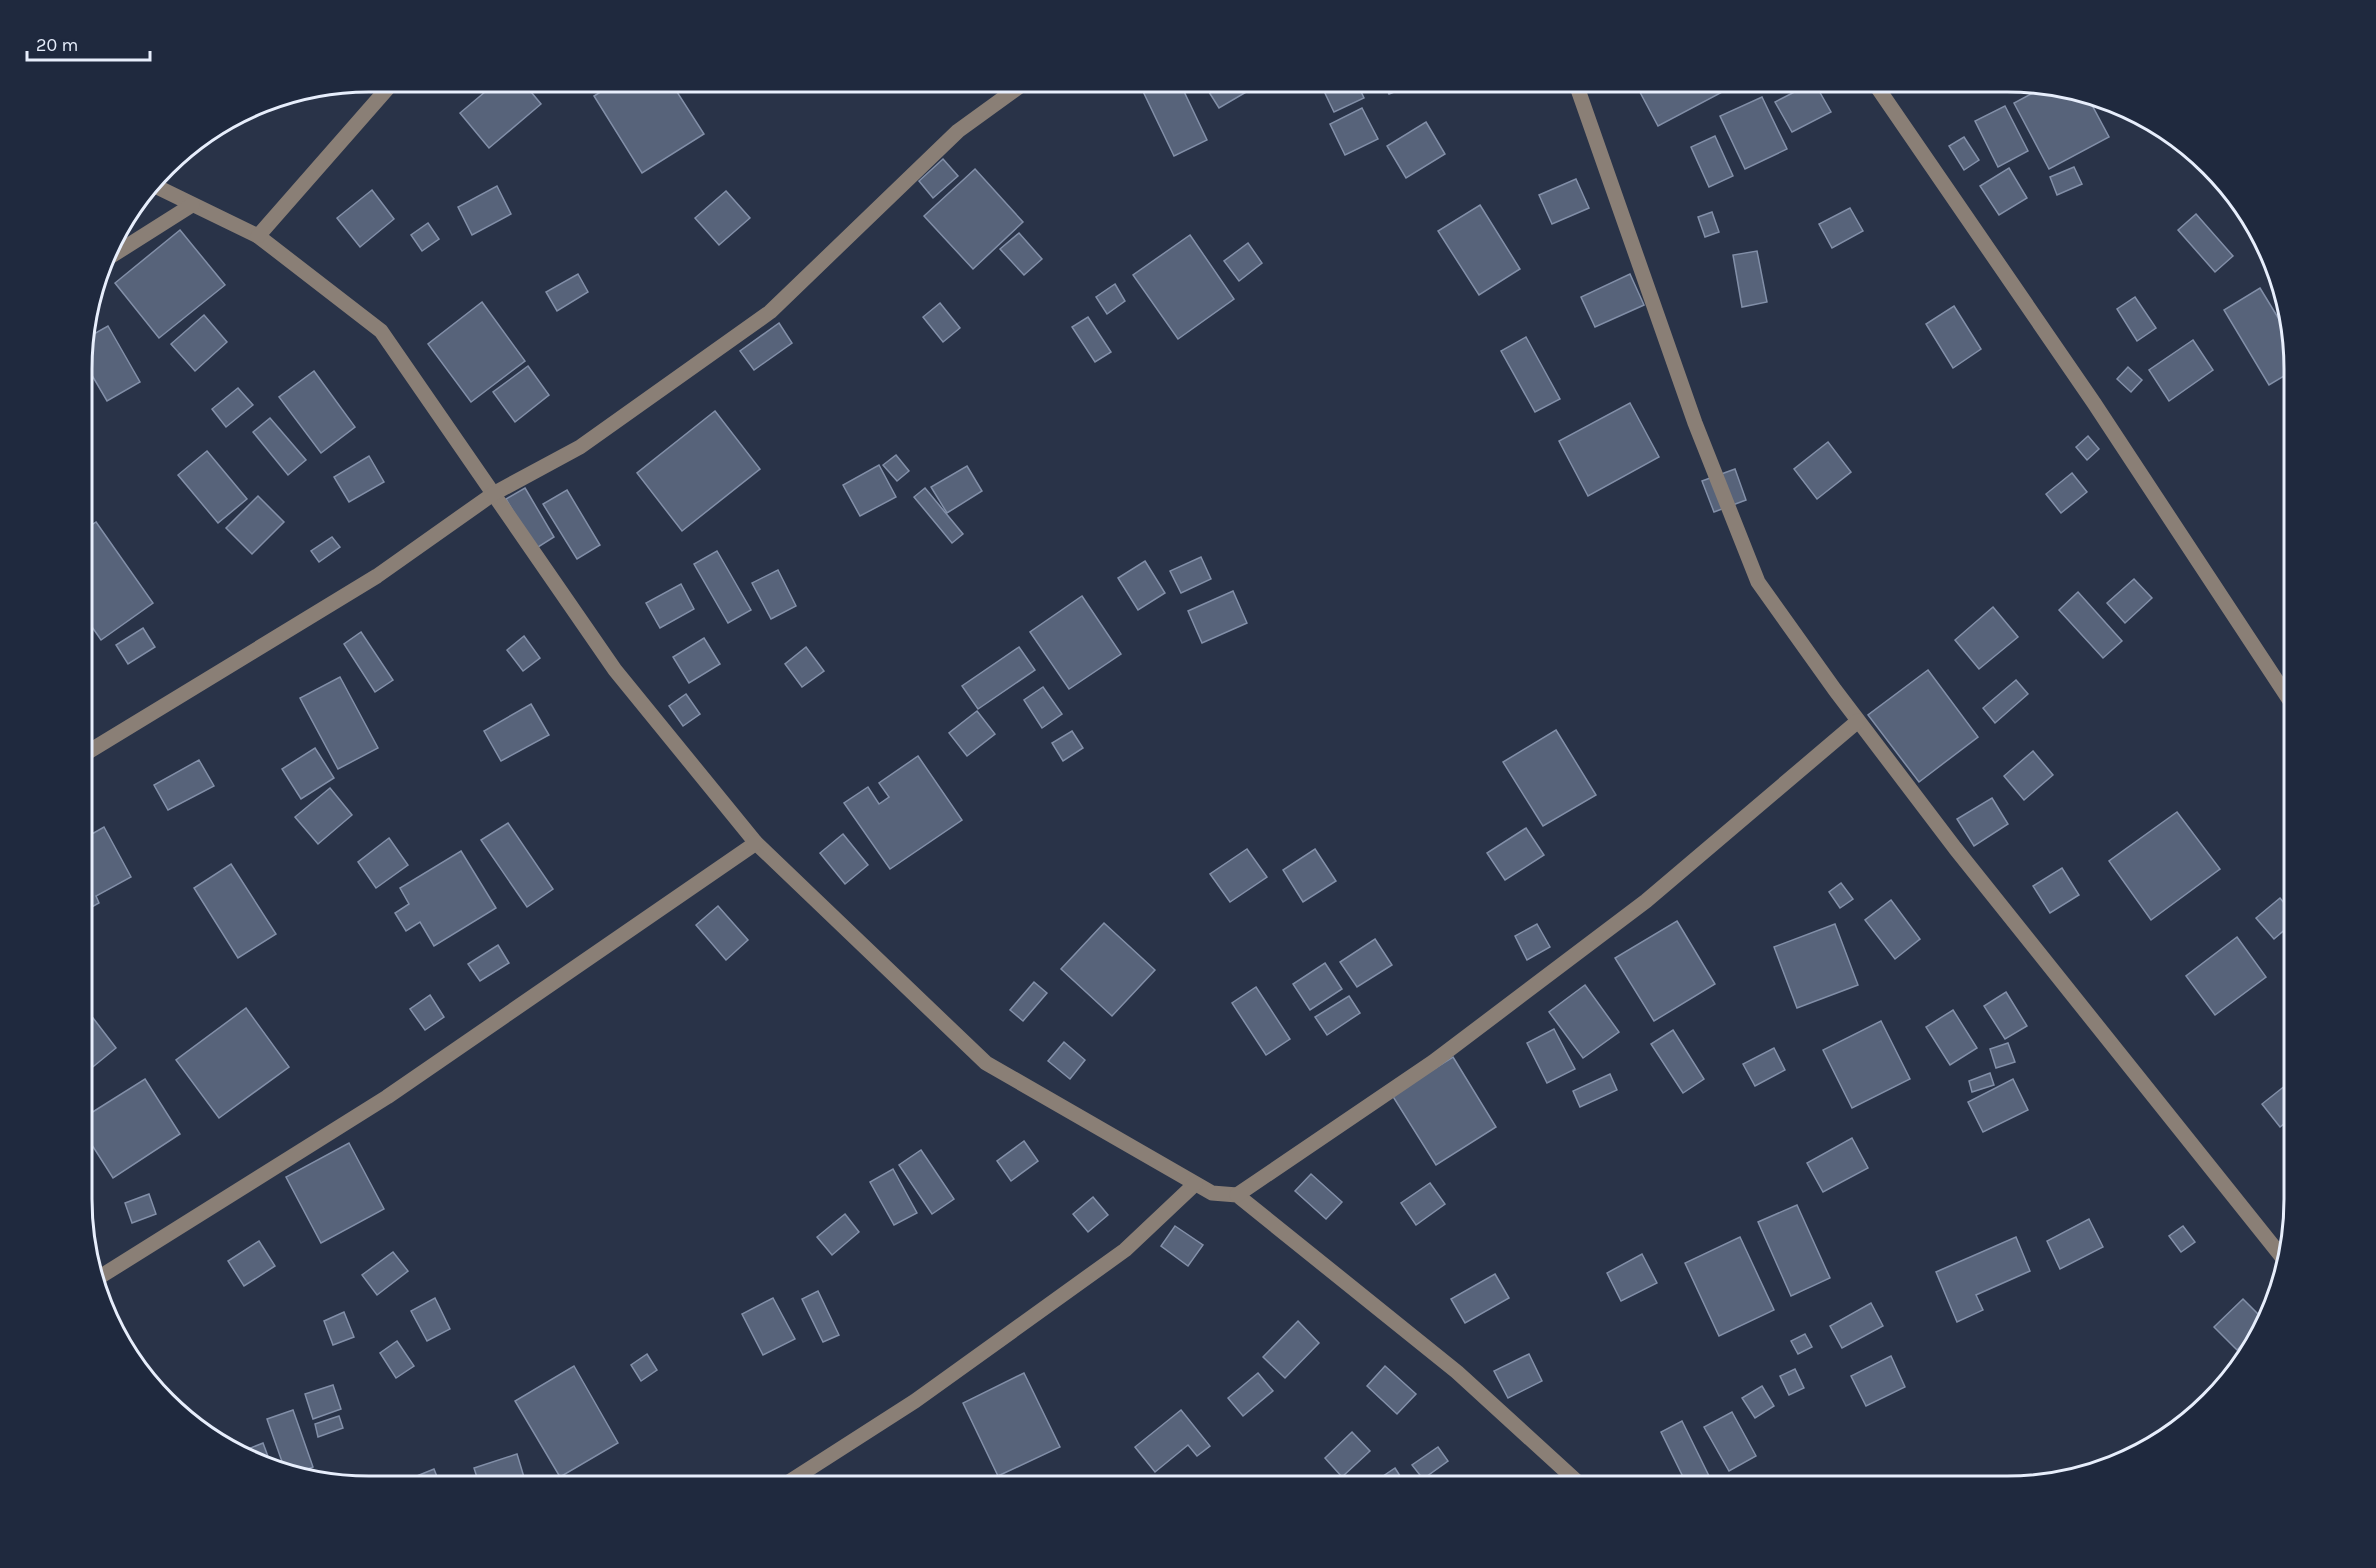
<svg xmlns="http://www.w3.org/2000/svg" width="2376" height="1568" viewBox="0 0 2376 1568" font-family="Karla,sans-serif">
	<rect width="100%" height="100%" fill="#293348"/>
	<g fill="#57637a" stroke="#828fa8" stroke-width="1.5">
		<polygon points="498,81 522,81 541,104 489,148 460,113"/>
		<polygon points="618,81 670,81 704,134 642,173 594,96"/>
		<polygon points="1138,81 1179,81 1207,140 1174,156"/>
		<polygon points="1202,81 1258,81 1260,84 1219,108"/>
		<polygon points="1331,81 1356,81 1364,98 1334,112 1321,85"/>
		<polygon points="1383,81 1410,81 1412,85 1389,94"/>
		<polygon points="1634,81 1724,81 1728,89 1658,126"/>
		<polygon points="1814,82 1831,112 1792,132 1775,102"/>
		<polygon points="2044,87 2086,94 2109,137 2049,169 2014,103"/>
		<polygon points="1762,97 1787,149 1745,169 1720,116"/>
		<polygon points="2005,106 2028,151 1998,167 1975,121"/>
		<polygon points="1362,108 1378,139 1345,155 1330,124"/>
		<polygon points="1426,122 1445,154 1406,178 1387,146"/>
		<polygon points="1715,136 1733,176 1709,187 1691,147"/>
		<polygon points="1964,137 1979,160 1964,170 1949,146"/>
		<polygon points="943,159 958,176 933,198 919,181"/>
		<polygon points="2074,167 2082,184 2057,195 2050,177"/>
		<polygon points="2009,168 2027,198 1999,215 1980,186"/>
		<polygon points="975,169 1023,222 973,269 924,216"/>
		<polygon points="1576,179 1589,208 1552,224 1539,195"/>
		<polygon points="497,186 511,214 472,235 458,207"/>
		<polygon points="372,190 394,219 360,247 337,218"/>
		<polygon points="726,191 750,218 719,245 695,218"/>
		<polygon points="1480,205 1520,269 1479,295 1438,231"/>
		<polygon points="1850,208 1863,231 1832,248 1819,224"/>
		<polygon points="1712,212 1719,232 1705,237 1698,217"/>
		<polygon points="2196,214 2233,256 2215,272 2178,230"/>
		<polygon points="428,223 439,239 422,251 411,235"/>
		<polygon points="180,230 225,285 159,338 115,283"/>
		<polygon points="1019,233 1042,259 1024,275 1000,249"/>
		<polygon points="1190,235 1234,299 1178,339 1133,275"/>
		<polygon points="1248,243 1262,263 1239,281 1224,261"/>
		<polygon points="1757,251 1767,302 1742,307 1733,255"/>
		<polygon points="578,274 588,292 557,311 546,292"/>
		<polygon points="1630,274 1644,305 1595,327 1581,297"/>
		<polygon points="1115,284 1125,301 1107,314 1096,297"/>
		<polygon points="2260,288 2291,339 2294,350 2294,370 2269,385 2224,310"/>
		<polygon points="2135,297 2156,328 2137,341 2117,309"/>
		<polygon points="482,302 525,361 471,402 428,344"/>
		<polygon points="940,303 960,328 943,342 923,317"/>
		<polygon points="1954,306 1981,349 1953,368 1926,324"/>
		<polygon points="204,315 227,342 195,371 171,344"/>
		<polygon points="1088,317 1111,352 1095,362 1072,327"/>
		<polygon points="779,323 792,343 754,370 740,351"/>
		<polygon points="108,326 140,382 107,401 83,360 83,340"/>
		<polygon points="1526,337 1560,399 1535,412 1501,351"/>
		<polygon points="2193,340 2213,370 2169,401 2149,370"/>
		<polygon points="528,366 549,395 515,422 493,392"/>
		<polygon points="2128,367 2142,380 2131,392 2117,379"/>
		<polygon points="314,371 355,427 321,453 279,397"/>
		<polygon points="238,388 253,405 226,427 212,409"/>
		<polygon points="1630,403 1659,457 1588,496 1559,441"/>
		<polygon points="715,411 760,469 682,531 637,473"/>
		<polygon points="270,418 306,460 288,475 253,432"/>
		<polygon points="2088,436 2099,449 2087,460 2076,447"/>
		<polygon points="1828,442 1851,472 1817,499 1794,469"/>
		<polygon points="207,451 247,499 218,523 178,475"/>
		<polygon points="896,455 909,471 897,481 883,465"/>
		<polygon points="369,456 384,482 349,502 334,477"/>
		<polygon points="879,465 896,497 860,516 843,485"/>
		<polygon points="967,466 982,491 947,513 931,487"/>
		<polygon points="1735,469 1746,500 1714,512 1702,481"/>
		<polygon points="2072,473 2087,492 2061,513 2046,494"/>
		<polygon points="525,488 554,537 535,549 506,499"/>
		<polygon points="925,488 963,534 952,543 914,497"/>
		<polygon points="567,490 600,545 577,559 543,504"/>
		<polygon points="258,496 284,522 252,554 226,528"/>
		<polygon points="96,522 153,603 101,640 83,614 83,531"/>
		<polygon points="332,537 340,547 319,562 311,551"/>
		<polygon points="717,551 751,610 728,623 694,564"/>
		<polygon points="1201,557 1211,579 1181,593 1170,571"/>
		<polygon points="1145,561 1165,593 1138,610 1118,578"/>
		<polygon points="778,570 796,606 771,619 752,583"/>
		<polygon points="2134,579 2152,598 2125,623 2107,603"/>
		<polygon points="681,584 694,609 660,628 646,603"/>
		<polygon points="1233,591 1247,623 1202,643 1188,611"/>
		<polygon points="2078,592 2122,641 2103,658 2059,610"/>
		<polygon points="1082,596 1121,654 1069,689 1030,632"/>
		<polygon points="1993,607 2018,637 1979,669 1955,640"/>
		<polygon points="143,628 155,647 128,664 116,645"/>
		<polygon points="361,632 393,680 375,692 344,644"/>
		<polygon points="524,636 540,658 523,671 507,650"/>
		<polygon points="704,638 720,664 689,683 673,657"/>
		<polygon points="806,647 824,671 802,687 785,664"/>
		<polygon points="1019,647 1035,670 978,709 962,686"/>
		<polygon points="1928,670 1978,737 1919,782 1868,715"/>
		<polygon points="340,677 378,748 338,769 300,698"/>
		<polygon points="2016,680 2028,694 1995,723 1983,708"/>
		<polygon points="1043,687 1062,714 1042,728 1024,700"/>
		<polygon points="686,694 700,714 683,726 669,706"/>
		<polygon points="531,704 549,735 501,761 484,731"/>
		<polygon points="977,711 995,734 967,756 949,733"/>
		<polygon points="1556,730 1596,795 1543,826 1503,762"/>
		<polygon points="1072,731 1083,748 1063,761 1052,743"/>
		<polygon points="315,748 334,778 301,799 282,769"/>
		<polygon points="2033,751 2053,775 2024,800 2004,776"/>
		<polygon points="918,756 962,820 890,869 844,803 868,787 879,804 889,797 879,783"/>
		<polygon points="199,760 214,786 168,810 154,785"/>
		<polygon points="330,788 352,815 318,844 295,817"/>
		<polygon points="1992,798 2008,824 1974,846 1957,819"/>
		<polygon points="2177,812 2220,869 2151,920 2109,861"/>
		<polygon points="508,823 553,889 527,907 481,840"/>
		<polygon points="104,827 131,877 96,896 99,903 83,912 83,839"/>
		<polygon points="1526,828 1544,855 1505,880 1487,853"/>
		<polygon points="843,834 868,865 845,884 820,853"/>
		<polygon points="389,838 408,865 376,888 358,862"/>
		<polygon points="1247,849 1267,877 1230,902 1210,874"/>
		<polygon points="1315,849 1336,881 1303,902 1283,870"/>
		<polygon points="461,851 496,908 434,946 420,922 406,931 395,913 409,904 400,888"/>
		<polygon points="231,864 276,934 238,958 194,888"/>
		<polygon points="2062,868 2079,895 2050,913 2033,886"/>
		<polygon points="1841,883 1853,899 1840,908 1829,892"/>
		<polygon points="2280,898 2294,915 2294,922 2274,939 2256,918"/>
		<polygon points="1891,900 1920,939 1895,959 1865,920"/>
		<polygon points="718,906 748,940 726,960 696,925"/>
		<polygon points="1677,921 1715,984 1654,1021 1615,958"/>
		<polygon points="1104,923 1155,970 1112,1016 1061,969"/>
		<polygon points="1537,924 1550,947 1527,960 1515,936"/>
		<polygon points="1835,924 1858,985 1797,1008 1774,947"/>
		<polygon points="2237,937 2266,977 2215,1015 2186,976"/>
		<polygon points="1375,939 1392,965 1357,987 1340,962"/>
		<polygon points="498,945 509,963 480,981 468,964"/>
		<polygon points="1325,963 1342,989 1310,1010 1293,984"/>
		<polygon points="1034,982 1047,993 1023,1021 1010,1010"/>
		<polygon points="1585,985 1619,1032 1583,1058 1549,1012"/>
		<polygon points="1256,987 1290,1039 1266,1055 1232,1003"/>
		<polygon points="2006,992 2027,1026 2005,1039 1984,1006"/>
		<polygon points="430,995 444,1017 425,1030 410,1009"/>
		<polygon points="1349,996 1360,1013 1327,1035 1315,1017"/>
		<polygon points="246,1008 289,1067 219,1118 176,1060"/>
		<polygon points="1953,1010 1977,1048 1950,1065 1926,1027"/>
		<polygon points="90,1014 116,1048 83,1075 83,1019"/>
		<polygon points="1881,1021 1910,1079 1852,1108 1823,1050"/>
		<polygon points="1554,1029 1575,1069 1547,1083 1527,1043"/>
		<polygon points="1673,1030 1704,1079 1683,1093 1651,1044"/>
		<polygon points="1064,1042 1085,1060 1070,1079 1048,1061"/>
		<polygon points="2008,1043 2015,1062 1996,1068 1990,1049"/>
		<polygon points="1774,1048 1785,1070 1755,1086 1743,1064"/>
		<polygon points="1453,1057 1496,1127 1436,1165 1392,1095"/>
		<polygon points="1990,1073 1994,1085 1972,1092 1969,1081"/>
		<polygon points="1610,1074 1617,1090 1580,1107 1573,1091"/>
		<polygon points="145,1079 180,1134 113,1178 83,1131 83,1118"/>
		<polygon points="2013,1079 2028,1110 1983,1132 1968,1102"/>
		<polygon points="2291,1081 2294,1085 2294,1116 2280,1127 2262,1104"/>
		<polygon points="1852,1138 1868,1168 1823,1192 1807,1163"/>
		<polygon points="1024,1141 1038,1161 1011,1181 997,1161"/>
		<polygon points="349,1143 384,1209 321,1243 286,1177"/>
		<polygon points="921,1150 954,1199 932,1214 899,1165"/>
		<polygon points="893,1169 917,1213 894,1225 870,1182"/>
		<polygon points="1311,1174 1342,1202 1326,1219 1295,1191"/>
		<polygon points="1430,1183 1445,1204 1416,1225 1401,1203"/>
		<polygon points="149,1194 156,1214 132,1223 125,1203"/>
		<polygon points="1093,1197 1108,1215 1088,1232 1073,1214"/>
		<polygon points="1797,1205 1830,1278 1791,1296 1758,1222"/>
		<polygon points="845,1214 859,1232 832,1255 817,1237"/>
		<polygon points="2089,1219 2103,1247 2060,1269 2047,1241"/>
		<polygon points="1175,1226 1203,1245 1188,1266 1161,1246"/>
		<polygon points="2183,1226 2195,1242 2181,1252 2169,1236"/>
		<polygon points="1740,1237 1774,1310 1719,1336 1685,1263"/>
		<polygon points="2016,1237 2030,1271 1976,1295 1983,1310 1957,1322 1936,1272"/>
		<polygon points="259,1241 275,1266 244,1286 228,1261"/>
		<polygon points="393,1252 408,1271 377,1295 362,1275"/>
		<polygon points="1642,1254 1657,1283 1621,1301 1607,1273"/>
		<polygon points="1495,1274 1509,1298 1465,1323 1451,1299"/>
		<polygon points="818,1291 839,1335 823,1342 802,1299"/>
		<polygon points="435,1298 450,1329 427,1341 411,1311"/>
		<polygon points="773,1298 795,1339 763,1355 742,1314"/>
		<polygon points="2243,1299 2265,1321 2237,1350 2214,1327"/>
		<polygon points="1871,1303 1883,1326 1842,1348 1830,1326"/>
		<polygon points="344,1312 354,1337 333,1345 324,1321"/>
		<polygon points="1298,1321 1319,1343 1285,1378 1263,1357"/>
		<polygon points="1805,1334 1812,1347 1798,1354 1791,1341"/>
		<polygon points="397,1341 414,1366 396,1378 380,1353"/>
		<polygon points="647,1354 657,1370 641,1381 631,1365"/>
		<polygon points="1529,1354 1542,1381 1508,1398 1494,1371"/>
		<polygon points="1891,1356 1905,1387 1866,1406 1851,1376"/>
		<polygon points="574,1366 618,1443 560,1477 515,1401"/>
		<polygon points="1385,1366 1416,1394 1397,1414 1367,1386"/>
		<polygon points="1795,1369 1804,1388 1789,1395 1780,1376"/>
		<polygon points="1024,1373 1060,1447 998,1476 963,1403"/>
		<polygon points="1258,1373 1273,1391 1243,1416 1228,1398"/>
		<polygon points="333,1385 341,1409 313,1419 305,1394"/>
		<polygon points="1762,1386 1774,1406 1755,1418 1742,1398"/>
		<polygon points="293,1410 313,1467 293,1475 286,1473 267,1419"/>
		<polygon points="1181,1410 1210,1446 1197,1456 1188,1445 1155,1472 1135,1447"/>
		<polygon points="1732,1412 1756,1456 1729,1471 1704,1427"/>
		<polygon points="339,1416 343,1428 318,1437 315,1424"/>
		<polygon points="1682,1421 1709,1476 1688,1487 1661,1432"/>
		<polygon points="1352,1432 1370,1451 1342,1477 1325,1458"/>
		<polygon points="263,1443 273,1470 238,1453"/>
		<polygon points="1438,1447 1448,1461 1423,1479 1412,1465"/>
		<polygon points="517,1454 527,1487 480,1487 474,1468"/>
		<polygon points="1395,1468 1407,1487 1367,1487"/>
		<polygon points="434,1469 441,1487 410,1487 407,1480"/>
	</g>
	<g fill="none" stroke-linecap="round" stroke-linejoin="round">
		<g stroke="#8a7f76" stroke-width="15">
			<polyline points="1575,81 1695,423 1758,582 1835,690 1955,848 2286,1262"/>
			<polyline points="1873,81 2094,403 2294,707"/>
			<polyline points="153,185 258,236 381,331 615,670 756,843 986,1063 1212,1193 1237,1195 1457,1372 1583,1487"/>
			<polyline points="258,236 394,81"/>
			<polyline points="105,260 192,205"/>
			<polyline points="83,755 377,576 493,494 580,447 770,312 958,131 1027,81"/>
			<polyline points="1237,1195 1433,1062 1646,901 1858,721"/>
			<polyline points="98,1278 387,1097 756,843"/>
			<polyline points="781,1487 915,1401 1125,1250 1195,1184"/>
		</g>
	</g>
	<path d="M0 0H2376V1568H0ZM369 92H2007A277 277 0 0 1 2284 369V1199A277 277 0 0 1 2007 1476H369A277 277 0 0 1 92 1199V369A277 277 0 0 1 369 92Z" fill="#1f293e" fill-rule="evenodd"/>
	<path fill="none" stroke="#e7eefc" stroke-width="3" d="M369 92H2007A277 277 0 0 1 2284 369V1199A277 277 0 0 1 2007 1476H369A277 277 0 0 1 92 1199V369A277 277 0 0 1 369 92Z"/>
	<path d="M27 51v9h123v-9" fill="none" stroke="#e7eefc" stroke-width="3"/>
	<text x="36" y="51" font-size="18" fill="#e7eefc" stroke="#1f293e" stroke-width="4.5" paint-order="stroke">20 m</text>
</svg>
